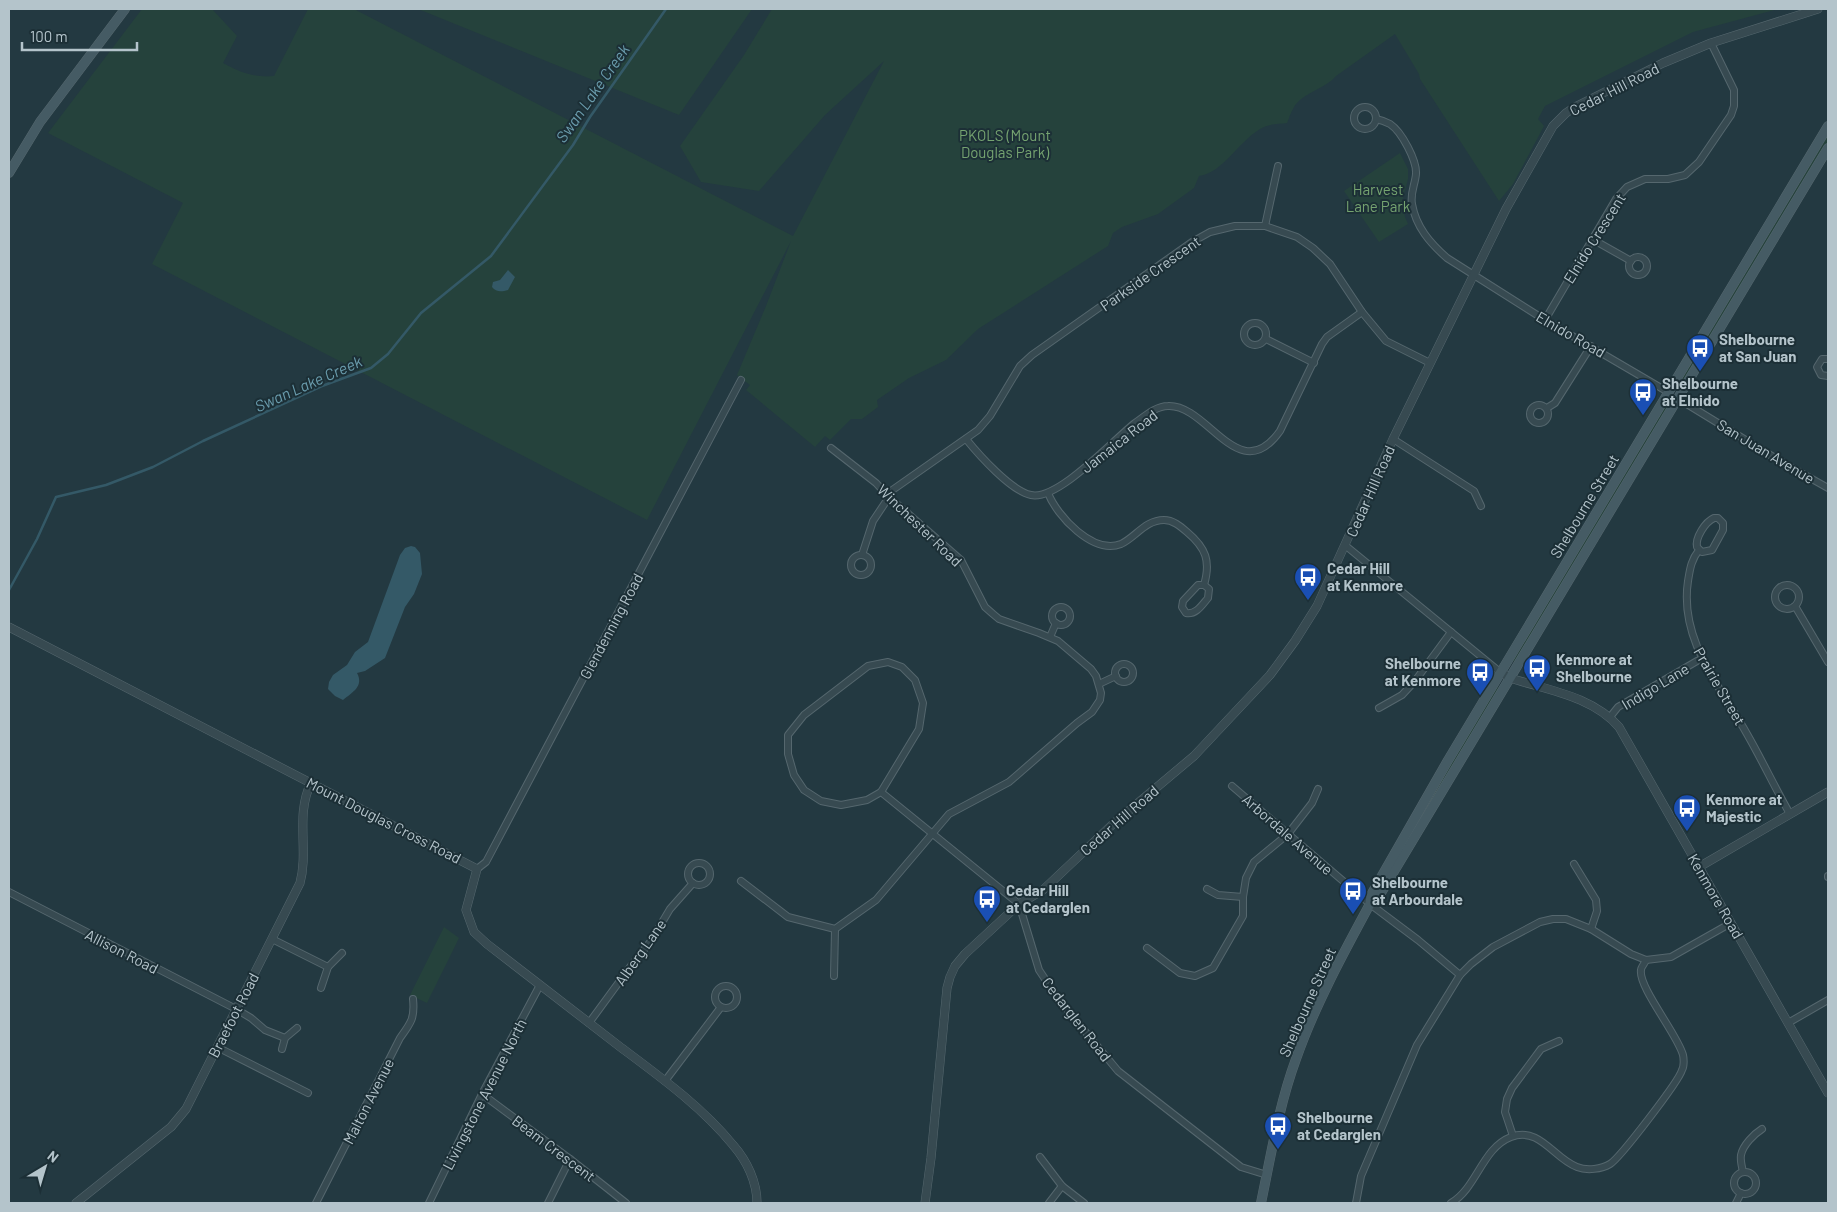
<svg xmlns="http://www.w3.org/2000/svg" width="1837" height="1212" viewBox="0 0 1837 1212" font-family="Barlow,sans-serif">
	<rect width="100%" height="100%" fill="#233941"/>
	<g fill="#25423c">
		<path d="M 142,9 L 212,9 L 237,36 L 223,63 C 240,72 254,78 274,76 L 308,9 L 354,9 L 793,236 L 884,61 L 825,115 L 759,191 L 701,182 L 680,146 L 744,55 L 772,9 L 1778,9 L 1693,32 L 1545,106 L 1538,119 L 1544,126 L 1513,184 L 1499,201 L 1420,79 L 1419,74 L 1395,34 L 1336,76 C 1326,88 1306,92 1296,104 C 1292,109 1289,118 1287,123 C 1280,124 1270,124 1264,127 C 1240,138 1224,173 1199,176 L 1194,188 L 1158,214 L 1122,227 L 1113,233 L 1108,246 L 978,329 L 946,360 L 909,378 L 877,400 L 878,407 L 862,419 L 851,419 L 830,440 L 825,436 L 815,447 L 746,390 L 750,385 L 737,375 L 766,306 L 791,241 L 647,520 L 152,264 L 183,203 L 48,133 Z"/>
		<polygon points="418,9 752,9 679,115"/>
		<polygon points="1828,130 1828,144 1682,387 1676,383"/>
		<polygon points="1400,153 1408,169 1408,179 1402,202 1405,217 1408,224 1379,242 1344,191"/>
		<polygon points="1667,398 1673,401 1516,663 1510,659"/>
		<polygon points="1497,687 1499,688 1379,893 1375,891"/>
		<polygon points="444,927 459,938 427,1003 410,995"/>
	</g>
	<g fill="#345967">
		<path d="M 508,270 L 515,277 L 508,290 C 501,292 496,292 492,287 L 493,282 L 500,280 Z"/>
		<path d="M 411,546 L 415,547 L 420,553 L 422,574 L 414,594 L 405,607 L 385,658 L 365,671 L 357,673 C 364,686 353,692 343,700 L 335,696 L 328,689 L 329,682 L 333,675 L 347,665 L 355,652 L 368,642 L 400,555 L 405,548 Z"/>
	</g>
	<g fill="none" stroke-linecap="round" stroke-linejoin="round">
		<polyline stroke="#345967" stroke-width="2.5" points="9,590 37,539 56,497 106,485 153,467 203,441 322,386 371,368 388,354 421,313 491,256 573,145 590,117 666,9"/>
		<g stroke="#55676e" stroke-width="8">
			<g id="minor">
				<circle cx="1365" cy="118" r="11"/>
				<path d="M 1376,119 C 1381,120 1386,122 1390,124 C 1402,132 1417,161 1416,174 C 1415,185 1410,193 1412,204 C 1416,227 1430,243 1447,258 L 1545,320 L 1668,392"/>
				<polyline points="1265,226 1278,166"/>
				<polyline points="1592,239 1631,261"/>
				<circle cx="1638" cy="266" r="9"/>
				<polyline points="1545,320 1616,199 1627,187 1645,179 1668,179 1685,175 1699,162 1731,115 1734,106 1734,90 1711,43"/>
				<circle cx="1255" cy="334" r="11"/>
				<polyline points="1266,339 1314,363"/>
				<polyline points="1828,359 1822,359 1817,367 1821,375 1828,376"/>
				<polyline points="1677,398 1780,461 1828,488"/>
				<circle cx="1539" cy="414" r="9"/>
				<polyline points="1547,408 1555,403 1591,346"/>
				<path d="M 966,439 C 979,455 1011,491 1031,495 C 1058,501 1113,440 1135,423 C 1145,416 1156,406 1168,406 C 1208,404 1239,489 1280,431 L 1322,344 L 1327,337 L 1362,312"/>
				<polyline points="1393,439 1474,491 1481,506"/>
				<path d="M 1048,493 C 1057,516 1093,555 1121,544 C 1136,537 1145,520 1164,520 C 1173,520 1180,526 1187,532 C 1206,548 1211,561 1204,585"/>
				<path d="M 1714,518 L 1718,518 L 1723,523 L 1723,530 L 1712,550 L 1702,552 L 1697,547 C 1695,538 1705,522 1714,518 Z"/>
				<polyline points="1346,546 1500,672"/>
				<path d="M 1699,550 C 1691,560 1690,569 1688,581 C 1679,640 1720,686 1747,734 C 1762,760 1775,788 1790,814"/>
				<circle cx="861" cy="565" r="10"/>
				<polyline points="862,555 873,521 889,497 891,491 978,430 990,416 1020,366 1032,355 1192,242 1210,232 1235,226 1265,226 1297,237 1313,248 1330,264 1362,312 1386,341 1430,363"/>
				<path d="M 1198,585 L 1204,585 L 1209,589 L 1208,598 C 1202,605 1196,615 1186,613 L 1182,607 L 1183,601 Z"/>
				<circle cx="1787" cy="597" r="12"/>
				<polyline points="1795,606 1828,662"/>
				<circle cx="1061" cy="616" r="9"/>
				<polyline points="1050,637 1056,623"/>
				<polygon points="888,662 902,667 915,680 923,703 919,729 881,792 867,800 841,805 821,801 804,790 794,775 788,754 788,735 804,715 868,666"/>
				<circle cx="1124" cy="673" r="9"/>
				<polyline points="1099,684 1116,676"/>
				<polyline points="1379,708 1402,695 1415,681 1451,632"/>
				<polyline points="1610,717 1618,707 1697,661 1702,659"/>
				<polyline points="1232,786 1370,904 1418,940 1460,975"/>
				<polyline points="881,792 1019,904 1039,970 1059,1000 1118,1071 1241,1167 1267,1175"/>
				<circle cx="699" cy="874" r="11"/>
				<polyline points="1574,864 1596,900 1597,911 1591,929"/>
				<polyline points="477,869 486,862 741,380"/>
				<polyline points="1828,876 1828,877"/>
				<polyline points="741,881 788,917 835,929 876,900 949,814 1009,782 1077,723 1092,712 1100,700 1101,693 1096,676 1091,669 1058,641 1039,633 999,619 993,614 985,607 961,560 889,497 876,483 831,448"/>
				<polyline points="1207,889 1218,895 1243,897"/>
				<polyline points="9,892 236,1009 251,1018 265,1030 285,1038"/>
				<polyline points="272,939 328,967"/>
				<polyline points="1147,948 1180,973 1195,976 1213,968 1243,916 1243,897 1246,878 1254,862 1288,834 1312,803 1318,789"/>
				<polyline points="834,976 835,929"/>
				<circle cx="726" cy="997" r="11"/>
				<polyline points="321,988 328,967 342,953"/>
				<polyline points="589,1023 630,967 651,941 670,909 693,883"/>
				<polyline points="1788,1023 1828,1000"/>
				<polyline points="217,1047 308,1093"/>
				<polyline points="282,1049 285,1038 297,1028"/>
				<polyline points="665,1081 721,1007"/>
				<polyline points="482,1094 570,1159 626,1203"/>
				<polyline points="1513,1136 1505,1112 1507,1099 1512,1088 1541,1049 1559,1041"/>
				<polyline points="1040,1157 1062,1186 1084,1203"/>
				<path d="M 1743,1172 C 1742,1167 1740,1160 1741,1155 C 1743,1145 1754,1134 1762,1129"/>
				<circle cx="1745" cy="1183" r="11"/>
				<path d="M 316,1203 L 400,1038 C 411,1023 415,1018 413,999"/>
				<polyline points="429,1203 482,1094 540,985"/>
				<polyline points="548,1203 570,1159"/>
				<polyline points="1049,1203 1062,1186"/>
				<polyline points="1356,1203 1361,1176 1417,1045 1460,975 1471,964 1493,947 1540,922 1553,919 1566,919 1591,929 1631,954 1646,960 1671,957 1731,923"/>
				<path d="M 1451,1203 C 1477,1188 1482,1148 1511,1137 C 1540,1126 1554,1159 1577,1167 C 1587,1171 1602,1169 1610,1164 C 1620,1158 1679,1081 1682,1070 C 1684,1067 1684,1059 1683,1055 C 1678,1035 1638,987 1641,970 C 1641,967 1645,963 1646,960"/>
				<polyline points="1736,1203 1741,1193"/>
			</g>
		</g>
		<g stroke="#55676e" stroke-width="9">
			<g id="tertiary">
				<path d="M 9,627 L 477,869 L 466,910 L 474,932 L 487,944 C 531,978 575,1012 619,1046 C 659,1076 701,1106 733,1145 C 747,1161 757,1182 757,1203"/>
				<path d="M 1500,672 L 1510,678 C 1547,690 1592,696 1619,727 L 1828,1093"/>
				<polyline points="1699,867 1828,792"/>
				<path d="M 76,1203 L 171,1127 L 186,1109 L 300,883 C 309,850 295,815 311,783"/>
				<polyline points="925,1203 931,1158 947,988 950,977 955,966 965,954 1019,904 1043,890 1113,824 1194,756 1270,675 1295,641 1317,606 1393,439 1506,209 1553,126 1566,113 1575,107 1663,63 1711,43 1818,9"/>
			</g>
		</g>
		<g stroke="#55676e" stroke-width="10">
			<g id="secondary">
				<polyline points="9,173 40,122 125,9"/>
				<polyline points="1370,904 1378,898 1828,148"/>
				<path d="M 1261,1203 C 1271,1155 1279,1105 1296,1059 C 1315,1005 1343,954 1370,904 L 1371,895 L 1447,762 L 1828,126"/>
			</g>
		</g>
		<use href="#minor" stroke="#374a51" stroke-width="6"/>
		<use href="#tertiary" stroke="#374a51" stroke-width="8"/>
		<use href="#secondary" stroke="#455b64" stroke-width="9"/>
	</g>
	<defs>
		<g id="bus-pin" transform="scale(1.4375)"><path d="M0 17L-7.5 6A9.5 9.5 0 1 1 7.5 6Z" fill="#1a4fb4" stroke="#1c2f36"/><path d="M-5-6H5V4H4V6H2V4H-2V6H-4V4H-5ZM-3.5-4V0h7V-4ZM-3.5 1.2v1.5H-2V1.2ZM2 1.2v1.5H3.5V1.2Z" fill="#fff"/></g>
	</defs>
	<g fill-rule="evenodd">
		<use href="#bus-pin" x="1700" y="348"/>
		<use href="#bus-pin" x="1643" y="392"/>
		<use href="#bus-pin" x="1308" y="577"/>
		<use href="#bus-pin" x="1537" y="668"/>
		<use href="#bus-pin" x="1480" y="672"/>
		<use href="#bus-pin" x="1687" y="808"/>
		<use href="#bus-pin" x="1353" y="891"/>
		<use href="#bus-pin" x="987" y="899"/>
		<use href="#bus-pin" x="1278" y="1126"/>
	</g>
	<g text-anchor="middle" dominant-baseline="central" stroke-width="4" stroke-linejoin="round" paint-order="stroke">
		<g font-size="15" fill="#b4c4cb" stroke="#1c2f36">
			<text transform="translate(1614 89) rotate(-27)">Cedar Hill Road</text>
			<text transform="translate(1594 238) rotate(-58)">Elnido Crescent</text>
			<text transform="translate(1150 273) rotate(-35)">Parkside Crescent</text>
			<text transform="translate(1571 334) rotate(30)">Elnido Road</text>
			<text transform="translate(1119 441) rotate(-38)">Jamaica Road</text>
			<text transform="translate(1766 451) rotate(31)">San Juan Avenue</text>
			<text transform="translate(1370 491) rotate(-66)">Cedar Hill Road</text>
			<text transform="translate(1584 506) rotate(-59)">Shelbourne Street</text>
			<text transform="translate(920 525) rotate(44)">Winchester Road</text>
			<text transform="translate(611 626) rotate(-62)">Glendenning Road</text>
			<text transform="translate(1655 686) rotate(-31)">Indigo Lane</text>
			<text transform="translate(1720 686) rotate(60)">Prairie Street</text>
			<text transform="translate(384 820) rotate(27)">Mount Douglas Cross Road</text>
			<text transform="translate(1119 820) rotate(-41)">Cedar Hill Road</text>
			<text transform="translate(1288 834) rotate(41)">Arbordale Avenue</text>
			<text transform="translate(1716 896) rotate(60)">Kenmore Road</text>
			<text transform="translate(122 951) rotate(27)">Allison Road</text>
			<text transform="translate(640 952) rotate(-55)">Alberg Lane</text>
			<text transform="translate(1307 1002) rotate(-66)">Shelbourne Street</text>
			<text transform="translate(233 1015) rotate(-63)">Braefoot Road</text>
			<text transform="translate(1077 1019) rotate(52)">Cedarglen Road</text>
			<text transform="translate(484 1094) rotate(-63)">Livingstone Avenue North</text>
			<text transform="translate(368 1101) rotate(-63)">Malton Avenue</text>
			<text transform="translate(554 1148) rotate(37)">Beam Crescent</text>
		</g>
		<g font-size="15" fill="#75a370" stroke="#1c2f36">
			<text x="1005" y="135">PKOLS (Mount<tspan x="1005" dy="17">Douglas Park)</tspan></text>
			<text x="1378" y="189">Harvest<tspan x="1378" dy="17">Lane Park</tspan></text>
		</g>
		<g font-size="15" font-weight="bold" fill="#b4c4cb" stroke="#1c2f36" text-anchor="start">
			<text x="1719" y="339">Shelbourne<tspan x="1719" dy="17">at San Juan</tspan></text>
			<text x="1662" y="383">Shelbourne<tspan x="1662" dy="17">at Elnido</tspan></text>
			<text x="1327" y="568">Cedar Hill<tspan x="1327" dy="17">at Kenmore</tspan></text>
			<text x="1556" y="659">Kenmore at<tspan x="1556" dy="17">Shelbourne</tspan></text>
			<text x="1461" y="663" text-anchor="end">Shelbourne<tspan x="1461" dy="17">at Kenmore</tspan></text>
			<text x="1706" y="799">Kenmore at<tspan x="1706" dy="17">Majestic</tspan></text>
			<text x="1372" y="882">Shelbourne<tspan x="1372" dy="17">at Arbourdale</tspan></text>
			<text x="1006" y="890">Cedar Hill<tspan x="1006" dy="17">at Cedarglen</tspan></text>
			<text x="1297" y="1117">Shelbourne<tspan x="1297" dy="17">at Cedarglen</tspan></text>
		</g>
		<g font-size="16" font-style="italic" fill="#6a9cad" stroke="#1c2f36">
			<text transform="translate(592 93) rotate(-55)">Swan Lake Creek</text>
			<text transform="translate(308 383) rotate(-24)">Swan Lake Creek</text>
		</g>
	</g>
	<rect width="1837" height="1212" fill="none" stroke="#b4c4cb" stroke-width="20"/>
	<g transform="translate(45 1167) rotate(38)" stroke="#1c2f36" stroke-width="4" paint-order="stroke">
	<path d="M0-4L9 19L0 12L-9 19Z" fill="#b4c4cb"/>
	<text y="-8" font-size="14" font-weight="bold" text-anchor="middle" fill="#b4c4cb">N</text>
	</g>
	<path d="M22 42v8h115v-8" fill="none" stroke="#b4c4cb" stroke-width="2.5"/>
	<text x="30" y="42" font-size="15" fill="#b4c4cb" stroke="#1c2f36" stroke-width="4" paint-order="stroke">100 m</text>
</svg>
